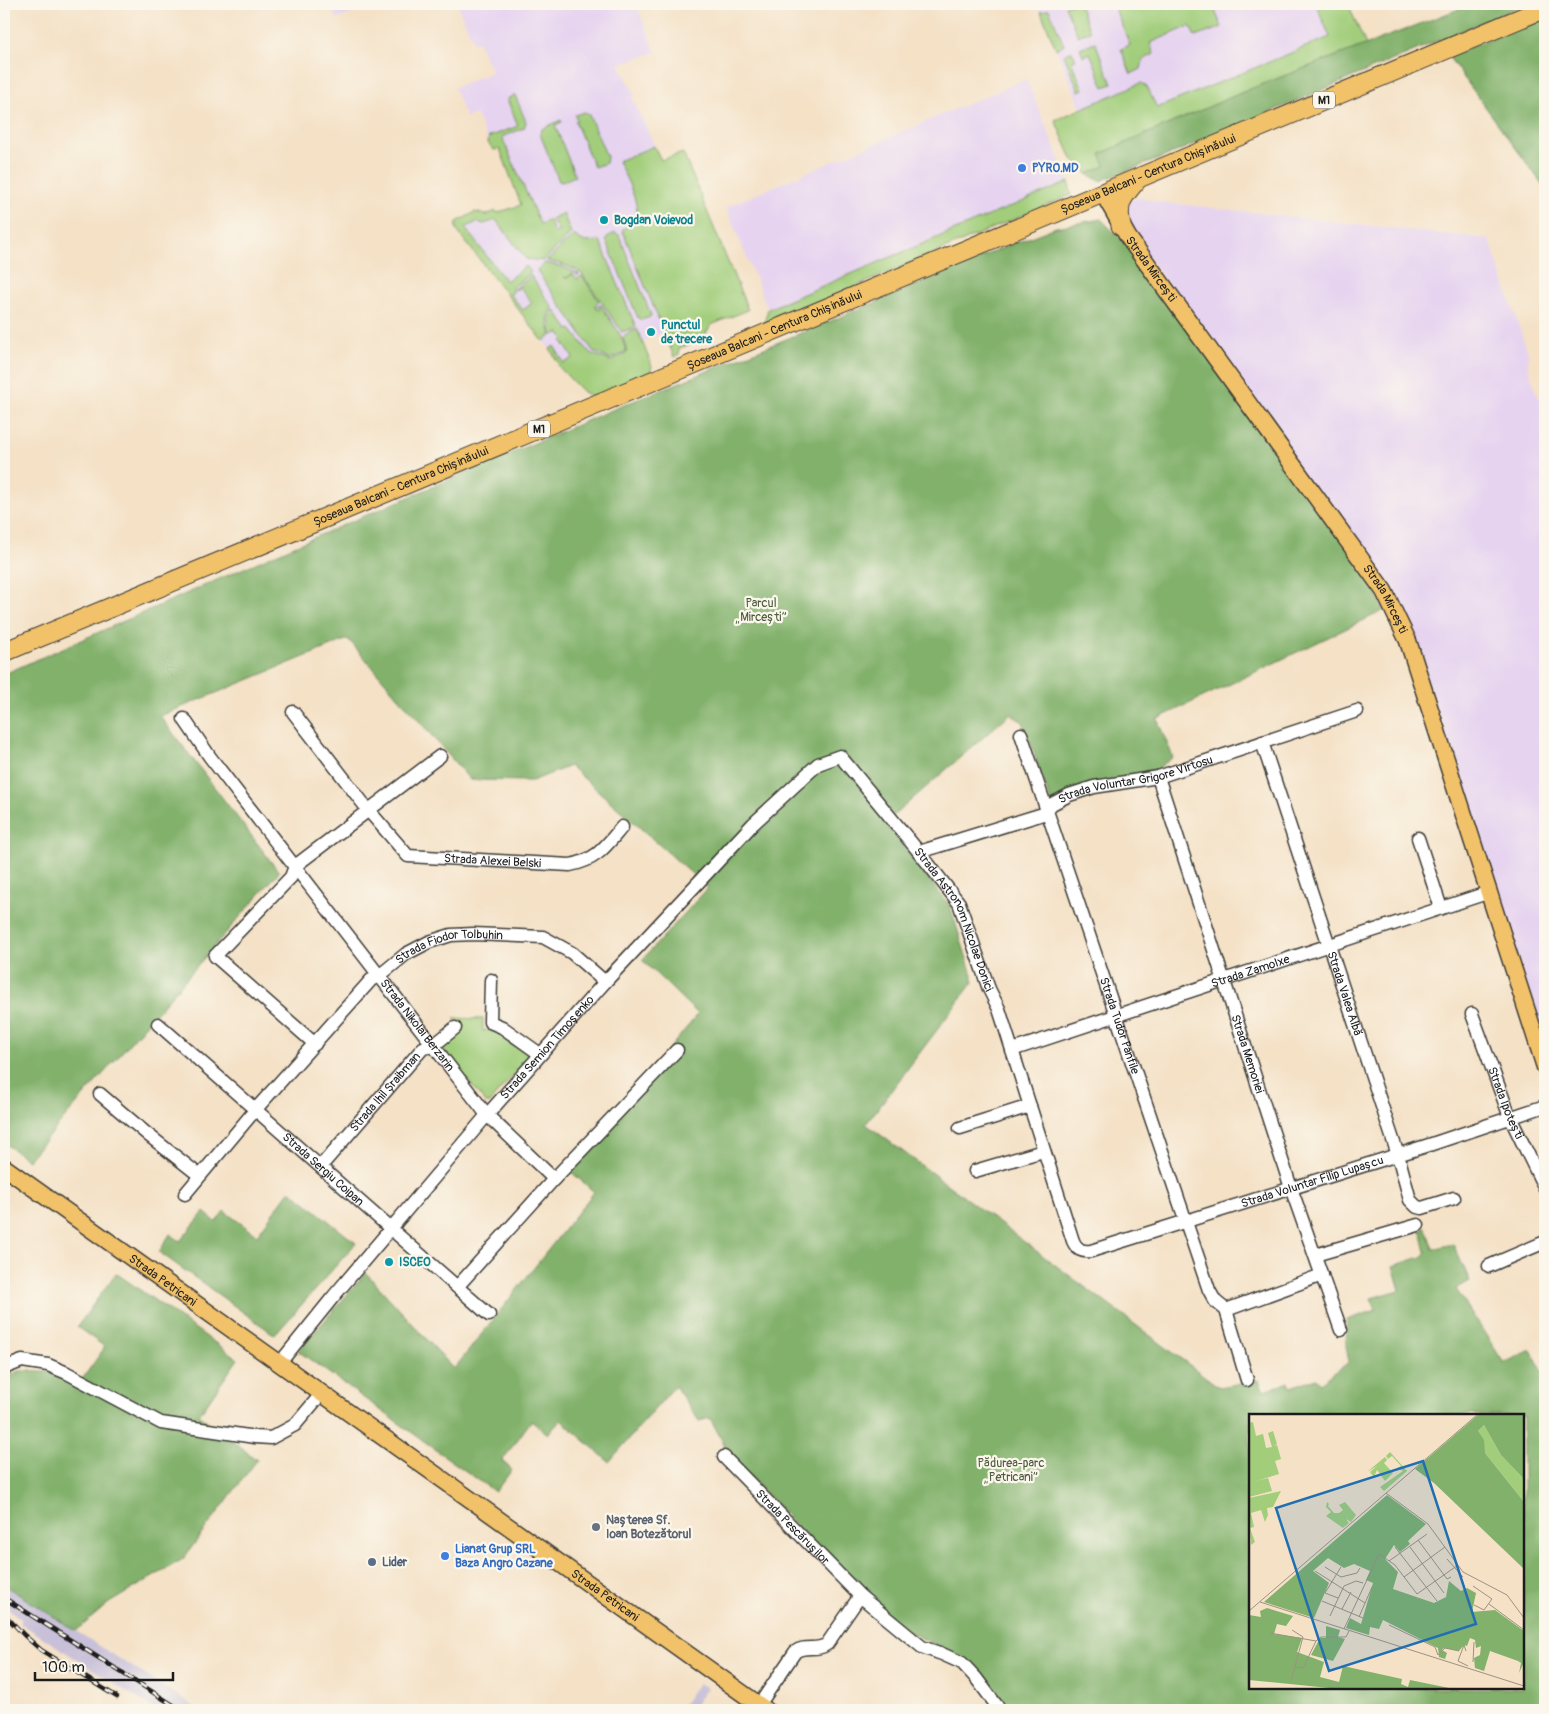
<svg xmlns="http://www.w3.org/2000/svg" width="1549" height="1714" viewBox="0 0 1549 1714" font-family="Pangolin,sans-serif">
	<rect width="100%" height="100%" fill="#fbf7ec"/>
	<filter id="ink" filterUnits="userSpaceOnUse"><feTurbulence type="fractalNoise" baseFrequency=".02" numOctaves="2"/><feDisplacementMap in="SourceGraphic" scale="10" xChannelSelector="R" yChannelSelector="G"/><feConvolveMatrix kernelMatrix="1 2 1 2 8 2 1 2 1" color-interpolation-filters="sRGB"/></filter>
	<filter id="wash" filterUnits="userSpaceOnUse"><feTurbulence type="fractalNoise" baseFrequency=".0096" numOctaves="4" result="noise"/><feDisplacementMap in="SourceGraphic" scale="20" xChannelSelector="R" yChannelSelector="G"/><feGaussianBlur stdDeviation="1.12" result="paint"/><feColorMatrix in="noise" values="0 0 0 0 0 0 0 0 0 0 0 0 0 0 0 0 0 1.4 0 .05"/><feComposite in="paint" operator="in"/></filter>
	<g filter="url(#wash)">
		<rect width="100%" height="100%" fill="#f4e1c6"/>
		<g fill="#e6d3f0">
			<polygon points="327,4 374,4 338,19"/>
			<polygon points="457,4 636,4 656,52 619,64 635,95 632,97 661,160 683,153 748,310 664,332 639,343 640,346 594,375 559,365 549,348 458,232 456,227 457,222 475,212 486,215 496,211 497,213 521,204 500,149 494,150 490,146 476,114 466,118 454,88 492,72 478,41 474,43"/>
			<polygon points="1037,4 1348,4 1366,45 1250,89 1100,154"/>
			<polygon points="1026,79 1069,182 768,309 726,207"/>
			<polygon points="1140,198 1158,202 1489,239 1528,353 1528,367 1538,398 1545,396 1545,1049 1408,628 1132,233 1125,204 1131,200"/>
		</g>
		<g fill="#c8c0d8">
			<polygon points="4,1585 76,1631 200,1710 156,1710 20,1623 22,1620 4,1605"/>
			<polygon points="698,1683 707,1688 691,1710 679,1710"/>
		</g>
		<g fill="#a2ce7b" stroke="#5f754c">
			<polygon points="1070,4 1079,4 1090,31 1078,36 1065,6"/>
			<polygon points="1113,4 1212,4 1222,27 1195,37 1190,26 1150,43 1154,54 1143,60 1141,69 1131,74 1121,49 1130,45"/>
			<polygon points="1316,4 1348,4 1366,45 1248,90 1100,154 1106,166 1087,174 1072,159 1055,120 1141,83 1147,87 1157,108 1330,37"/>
			<polygon points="1049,9 1064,45 1056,49 1041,12"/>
			<polygon points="1095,42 1112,84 1104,87 1090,53 1083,56 1080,48"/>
			<polygon points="1072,51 1076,59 1071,61 1083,89 1079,91 1064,55"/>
			<polygon points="515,95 526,122 524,128 502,137 540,224 549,220 554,232 558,232 559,230 551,219 563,213 571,233 544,261 526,259 496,220 484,224 477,222 465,228 506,281 526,266 530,271 530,274 512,288 514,291 510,294 523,310 532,303 520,287 516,290 515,289 531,276 553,308 548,319 550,337 543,341 458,232 456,227 457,222 475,212 486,215 496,211 497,213 521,205 500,149 494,150 488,143 489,137 518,126 507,99"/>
			<polygon points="584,112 589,115 607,157 606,163 594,167 575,121 577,120 575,115"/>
			<polygon points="561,120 562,122 555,125 575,176 561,182 559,181 540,134 542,129"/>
			<path d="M 654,146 L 661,160 L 683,153 L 748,310 L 711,325 L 701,341 L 679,348 L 679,355 L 674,357 L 623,232 L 623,229 L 636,220 C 641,203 625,177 618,161 Z"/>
			<polygon points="1069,182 1071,195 763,326 768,309"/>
			<polygon points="615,233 619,235 651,315 650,317 641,320 638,318 606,240 607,237"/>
			<path d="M 573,235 L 585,242 L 600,241 L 636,327 L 622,332 L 582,274 C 572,266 560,264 547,261 Z"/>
			<polygon points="545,263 563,267 579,274 578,276 575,272 566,278 564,276 566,279 573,274 577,279 582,276 599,301 595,305 598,310 600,309 598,306 601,305 621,336 626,351 610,359 593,351 537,271"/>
			<polygon points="555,310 569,330 571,329 590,353 611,361 627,352 623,337 637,329 652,366 650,373 593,397 583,392 558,366 559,364 550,349 554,346 564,363 573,358 562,341 564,339 560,333 557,333 552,336 550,319"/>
			<polygon points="454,1018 483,1019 483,1031 492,1029 498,1034 504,1033 527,1049 529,1057 489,1103 486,1103 443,1050 442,1045 458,1032 462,1031"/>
		</g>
		<g fill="#81b16b" stroke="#4e6644" fill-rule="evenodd">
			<polygon points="1472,4 1525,4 1159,159 1100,181 1087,174 1105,166 1100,154 1250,89"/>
			<polygon points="1545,16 1545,188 1448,56"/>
			<path d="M 1101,219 L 1132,250 L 1374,584 L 1383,611 L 1157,719 L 1173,757 L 1152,773 L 1051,802 L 1023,722 L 1010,714 L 885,823 L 950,906 L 974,981 L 866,1124 L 1219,1387 L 1259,1380 L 1264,1391 L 1289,1382 L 1291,1387 L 1316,1378 L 1320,1383 L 1349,1362 L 1346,1347 L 1347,1320 L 1376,1310 L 1371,1298 L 1400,1290 L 1393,1266 L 1421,1257 L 1426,1252 L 1421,1231 L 1425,1226 L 1433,1249 L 1453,1244 L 1470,1281 L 1456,1289 L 1504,1363 L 1531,1350 L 1543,1372 L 1545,1372 L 1545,1710 L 1008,1710 L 965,1659 L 909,1632 L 863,1596 L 731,1457 L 710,1418 L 699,1421 L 675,1386 L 609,1462 L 561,1420 L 548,1434 L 531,1421 L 502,1461 L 512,1470 L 495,1492 L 298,1351 L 366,1273 L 454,1369 L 594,1192 L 569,1170 L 698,1014 L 642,960 L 708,888 L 570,766 L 532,781 L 470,780 L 348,639 L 160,716 L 279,872 L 28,1160 L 4,1143 L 4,674 L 285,550 L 614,409 L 860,309 L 1005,247 L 1056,227 ZM 1250,1415 L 1523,1415 L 1523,1688 L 1250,1688 Z"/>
			<polygon points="290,1190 356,1243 275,1335 159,1252 170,1234 180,1241 204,1212 216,1222 224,1211 257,1235"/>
			<polygon points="116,1273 238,1359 199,1415 257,1460 183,1559 109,1603 76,1631 4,1585 4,1380 18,1371 50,1371 78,1385 105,1347 77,1327"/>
		</g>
	</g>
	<g filter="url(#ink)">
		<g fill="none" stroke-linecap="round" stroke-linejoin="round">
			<g stroke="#3c3a36" stroke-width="15">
				<g id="minor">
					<path id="s1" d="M 293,712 L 369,811 L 408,856 L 570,865 C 597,860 605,847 622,827"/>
					<path id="s2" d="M 184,719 L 210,757 L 487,1115 L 554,1179"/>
					<path id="s3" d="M 1021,734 L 1209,1290 L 1215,1301 L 1226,1310 L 1247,1380"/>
					<path id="s4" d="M 1262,742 L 1398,1155 L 1410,1200 L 1417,1207 L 1422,1208 L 1454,1198"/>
					<path id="s5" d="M 1158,777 L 1291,1188 L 1341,1330"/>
					<polyline points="1418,838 1441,908"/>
					<path id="s6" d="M 919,852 L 1043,814 L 1052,804 L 1069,795 L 1094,787 L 1158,777 L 1357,711"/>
					<polyline points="491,980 490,1022 502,1027 540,1054"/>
					<path id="s7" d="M 1472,1014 L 1510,1117 L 1545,1189"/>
					<path id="s8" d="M 158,1024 L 489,1315"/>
					<polyline points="315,1044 215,956 291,877 295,866 440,756"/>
					<path id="s9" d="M 1012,1050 L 1490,892"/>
					<polyline points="100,1094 147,1134 199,1175"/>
					<polyline points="960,1128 1030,1106"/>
					<path id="s10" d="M 321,1166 L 423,1048 L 433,1046 L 455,1028"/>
					<polyline points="975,1171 1043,1151"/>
					<path id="s11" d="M 185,1194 L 256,1109 L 371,980 L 379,976 L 406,954 L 429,942 L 451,935 L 473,934 L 543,937 L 572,953 L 605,982"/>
					<polyline points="1315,1255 1418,1225"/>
					<polyline points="1489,1266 1545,1242"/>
					<polyline points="457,1287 554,1179 677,1050"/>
					<polyline points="1226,1310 1322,1275"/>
					<path id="s12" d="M 279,1364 L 333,1297 L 487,1115 L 605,982 L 753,824 L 818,764 L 840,756 L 919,852 L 959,903 L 989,989 L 999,1009 L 1073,1241 C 1077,1250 1082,1252 1091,1251 L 1426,1146 L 1545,1106"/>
					<polyline points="4,1368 22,1361 48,1365 67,1373 161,1423 255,1437 271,1438 295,1425 322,1393"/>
					<path id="s13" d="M 724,1457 L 860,1596 L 922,1647 L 942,1654 L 962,1663 L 976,1678 L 1000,1710"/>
					<path d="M 759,1705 L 795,1652 C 805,1644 817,1652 827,1644 L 860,1596"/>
				</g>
			</g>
			<g stroke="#3c3a36" stroke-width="19">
				<g id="major">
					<path id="s14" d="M 1103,193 L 1128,237 L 1384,591 L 1408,641 L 1545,1067"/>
					<path id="s15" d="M 4,1167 L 766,1710"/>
				</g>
			</g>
			<g stroke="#3c3a36" stroke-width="21">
				<g id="highway">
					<path d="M 1121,226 C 1116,204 1122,197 1136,181"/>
					<path id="s16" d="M 4,652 L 1545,8"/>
				</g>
			</g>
			<use href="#minor" stroke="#fff" stroke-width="12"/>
			<use href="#major" stroke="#f2c26a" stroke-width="16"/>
			<use href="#highway" stroke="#f2c26a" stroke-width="19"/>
			<g stroke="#1c1c1c" stroke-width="4.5">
				<g id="rail">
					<polyline points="4,1598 181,1710"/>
					<polyline points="4,1614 24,1635 41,1650 117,1697"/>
				</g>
			</g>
			<use href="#rail" stroke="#fbf7ec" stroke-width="2.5" stroke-dasharray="8" stroke-linecap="butt"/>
		</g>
	</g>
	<g fill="#3f7fe0" stroke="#fbf7ec" stroke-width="2">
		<circle cx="1022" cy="168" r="5"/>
		<circle cx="445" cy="1556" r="5"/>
	</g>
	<g fill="#0f9aa8" stroke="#fbf7ec" stroke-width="2">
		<circle cx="604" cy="220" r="5"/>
		<circle cx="651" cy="332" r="5"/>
		<circle cx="389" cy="1262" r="5"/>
	</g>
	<circle fill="#6b7280" stroke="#fbf7ec" stroke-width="2" cx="596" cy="1527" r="5"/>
	<circle fill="#5c6f8a" stroke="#fbf7ec" stroke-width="2" cx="372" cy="1562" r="5"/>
	<g text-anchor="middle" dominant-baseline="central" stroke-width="4.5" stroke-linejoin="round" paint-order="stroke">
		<g fill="#fbf7ec" stroke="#5f5e5a" stroke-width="1">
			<rect x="1313" y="91.5" width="22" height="17" rx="4"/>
			<rect x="528" y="420.5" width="22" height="17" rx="4"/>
		</g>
		<g font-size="11" font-weight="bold" fill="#1c1c1c">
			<text x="1324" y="100">M1</text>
			<text x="539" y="429">M1</text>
		</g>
		<g font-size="12" font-weight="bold" fill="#366cbe" stroke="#fbf7ec" text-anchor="start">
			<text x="1032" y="168">PYRO.MD</text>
			<text x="455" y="1549">Lianat Grup SRL<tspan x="455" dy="14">Baza Angro Cazane</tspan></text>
		</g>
		<g font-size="12" fill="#1c1c1c" stroke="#fbf7ec">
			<text stroke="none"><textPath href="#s16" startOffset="1240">Șoseaua Balcani - Centura Chișinăului</textPath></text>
			<text stroke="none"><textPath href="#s14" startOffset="90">Strada Mircești</textPath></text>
			<text stroke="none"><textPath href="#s16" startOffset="835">Șoseaua Balcani - Centura Chișinăului</textPath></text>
			<text stroke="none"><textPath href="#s16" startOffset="430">Șoseaua Balcani - Centura Chișinăului</textPath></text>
			<text stroke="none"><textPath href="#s14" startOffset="495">Strada Mircești</textPath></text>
			<text stroke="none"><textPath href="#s6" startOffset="231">Strada Voluntar Grigore Vîrtosu</textPath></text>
			<text stroke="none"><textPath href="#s1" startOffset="269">Strada Alexei Belski</textPath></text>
			<text stroke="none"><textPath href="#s12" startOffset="1032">Strada Astronom Nicolae Donici</textPath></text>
			<text stroke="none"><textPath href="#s11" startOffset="372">Strada Fiodor Tolbuhin</textPath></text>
			<text stroke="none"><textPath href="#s9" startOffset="251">Strada Zamolxe</textPath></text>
			<text stroke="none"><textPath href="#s4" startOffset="265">Strada Valea Albă</textPath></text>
			<text stroke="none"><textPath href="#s2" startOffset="385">Strada Nikolai Berzarin</textPath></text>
			<text stroke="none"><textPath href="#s3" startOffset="308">Strada Tudor Panfile</textPath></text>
			<text stroke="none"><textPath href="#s12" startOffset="415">Strada Semion Timoșenko</textPath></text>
			<text stroke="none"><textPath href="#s5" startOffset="291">Strada Memoriei</textPath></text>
			<text stroke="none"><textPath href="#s10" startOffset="98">Strada Ihil Șraibman</textPath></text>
			<text stroke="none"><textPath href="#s7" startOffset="95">Strada Ipotești</textPath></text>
			<text stroke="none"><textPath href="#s8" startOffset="220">Strada Sergiu Coipan</textPath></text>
			<text stroke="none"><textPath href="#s12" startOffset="1631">Strada Voluntar Filip Lupașcu</textPath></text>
			<text stroke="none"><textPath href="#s15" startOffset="195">Strada Petricani</textPath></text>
			<text stroke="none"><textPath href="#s13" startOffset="98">Strada Pescărușilor</textPath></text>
			<text stroke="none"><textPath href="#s15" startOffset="738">Strada Petricani</textPath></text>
		</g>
		<g font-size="12" font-weight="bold" fill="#0d838f" stroke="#fbf7ec" text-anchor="start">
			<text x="614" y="220">Bogdan Voievod</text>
			<text x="661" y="325">Punctul<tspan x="661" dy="14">de trecere</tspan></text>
			<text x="399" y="1262">ISCEO</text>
		</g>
		<g font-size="12" fill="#4b5a3d" stroke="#fbf7ec">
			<text x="761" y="603">Parcul<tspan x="761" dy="14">„Mircești”</tspan></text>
			<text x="1011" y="1463">Pădurea-parc<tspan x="1011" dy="14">„Petricani”</tspan></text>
		</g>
		<g font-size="12" font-weight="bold" fill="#5b616d" stroke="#fbf7ec" text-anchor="start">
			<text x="606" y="1520">Nașterea Sf.<tspan x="606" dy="14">Ioan Botezătorul</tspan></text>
		</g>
		<g font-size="12" font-weight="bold" fill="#4e5e75" stroke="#fbf7ec" text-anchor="start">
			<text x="382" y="1562">Lider</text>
		</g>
	</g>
	<g transform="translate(1249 1414)">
		<rect width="275" height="275" fill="#f4e1c6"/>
		<path d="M 4,8 L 7,22 L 14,20 L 17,34 L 23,33 L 19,19 L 24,17 L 28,30 L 25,32 L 28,31 L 32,45 L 26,47 L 30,60 L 7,67 L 19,64 L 23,77 L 0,83 L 0,9 ZM 235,11 L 252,41 L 275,65 L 275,88 L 236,39 L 229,17 ZM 141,38 L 158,57 L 135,77 L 131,73 L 154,57 L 148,54 L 152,52 L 143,42 L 139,45 L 137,42 ZM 136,43 L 138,46 L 135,49 L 144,59 L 136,67 L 128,56 L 125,63 L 121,58 L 128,52 L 118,58 ZM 32,77 L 24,93 L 18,94 L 19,101 L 16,108 L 12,96 L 2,99 L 5,113 L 1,114 L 6,128 L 2,131 L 0,84 ZM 78,88 L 80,90 L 79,92 L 85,99 L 90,99 L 94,96 L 90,91 L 96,88 L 107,101 L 102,108 L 97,105 L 100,109 L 94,114 L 77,102 L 82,98 L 77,93 Z" fill="#a2ce7b"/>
		<path d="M 230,0 L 275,0 L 275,65 L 252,41 L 235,11 L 229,17 L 235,26 L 236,39 L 275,88 L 275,155 L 185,69 L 166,55 ZM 138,81 L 177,110 L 159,127 L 161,130 L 151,138 L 145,131 L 136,145 L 149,158 L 144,175 L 185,189 L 197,183 L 200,167 L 212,177 L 218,174 L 227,179 L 223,198 L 246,196 L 275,217 L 275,248 L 270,259 L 272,249 L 269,247 L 241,237 L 235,257 L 226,254 L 225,244 L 231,241 L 232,232 L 227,234 L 226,226 L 221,224 L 218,232 L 215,231 L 210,237 L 195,234 L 193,236 L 198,239 L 196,245 L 190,243 L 189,234 L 134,206 L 130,215 L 121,213 L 120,221 L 97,214 L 101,204 L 112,210 L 124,169 L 117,166 L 121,157 L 105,150 L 95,154 L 79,144 L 64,157 L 80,169 L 65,204 L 15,188 ZM 18,194 L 44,202 L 37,212 L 28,210 L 25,220 L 53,224 L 48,238 L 75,248 L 71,263 L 90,268 L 94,252 L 153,265 L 152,270 L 159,273 L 161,266 L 205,275 L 90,275 L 0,266 L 0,201 L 12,203 L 11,197 ZM 77,212 L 91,216 L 89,223 L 96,225 L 84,247 L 62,241 L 71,224 L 77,224 Z" fill="#81b16b"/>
		<path fill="none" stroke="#9e9282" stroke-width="1" d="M 137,79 L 179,110 L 214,158 L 258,181 L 275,204M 169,126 L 198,165 L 202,163M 146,133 L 188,187M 161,133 L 195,179M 198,145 L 214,163M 140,147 L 178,120M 76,153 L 92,163 L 108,159 L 111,154M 66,157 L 116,189M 155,163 L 196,133M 224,172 L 243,185 L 235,196 L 225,191M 89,184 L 76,179 L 92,153M 73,187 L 114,204M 11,188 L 275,272M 240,190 L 275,216M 93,195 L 102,178M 0,197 L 229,0M 81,202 L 95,172 L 107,167 L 114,169M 110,203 L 123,173M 140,211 L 186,233 L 189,241M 95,215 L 130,140 L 146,151 L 168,180 L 209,151M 21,219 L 67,227 L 72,223 L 97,223 L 100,217M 217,237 L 215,231 L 209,247 L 219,252M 189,241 L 196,234 L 210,237M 224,248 L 225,228M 45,253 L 54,254 L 67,227M 42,267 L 54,223 L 43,216"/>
		<path fill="#1f6fb2" fill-opacity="0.15" stroke="#1f6fb2" stroke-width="2.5" d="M 174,47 L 227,210 L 80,257 L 27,94 Z"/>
		<rect width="275" height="275" fill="none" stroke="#1c1c1c" stroke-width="2.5"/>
	</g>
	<rect width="1549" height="1714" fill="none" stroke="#fbf7ec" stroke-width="20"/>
	<path d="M35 1672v8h138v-8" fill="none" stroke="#1c1c1c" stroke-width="2.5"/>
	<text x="42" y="1672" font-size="15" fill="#1c1c1c" stroke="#fbf7ec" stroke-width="4" paint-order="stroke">100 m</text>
</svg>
